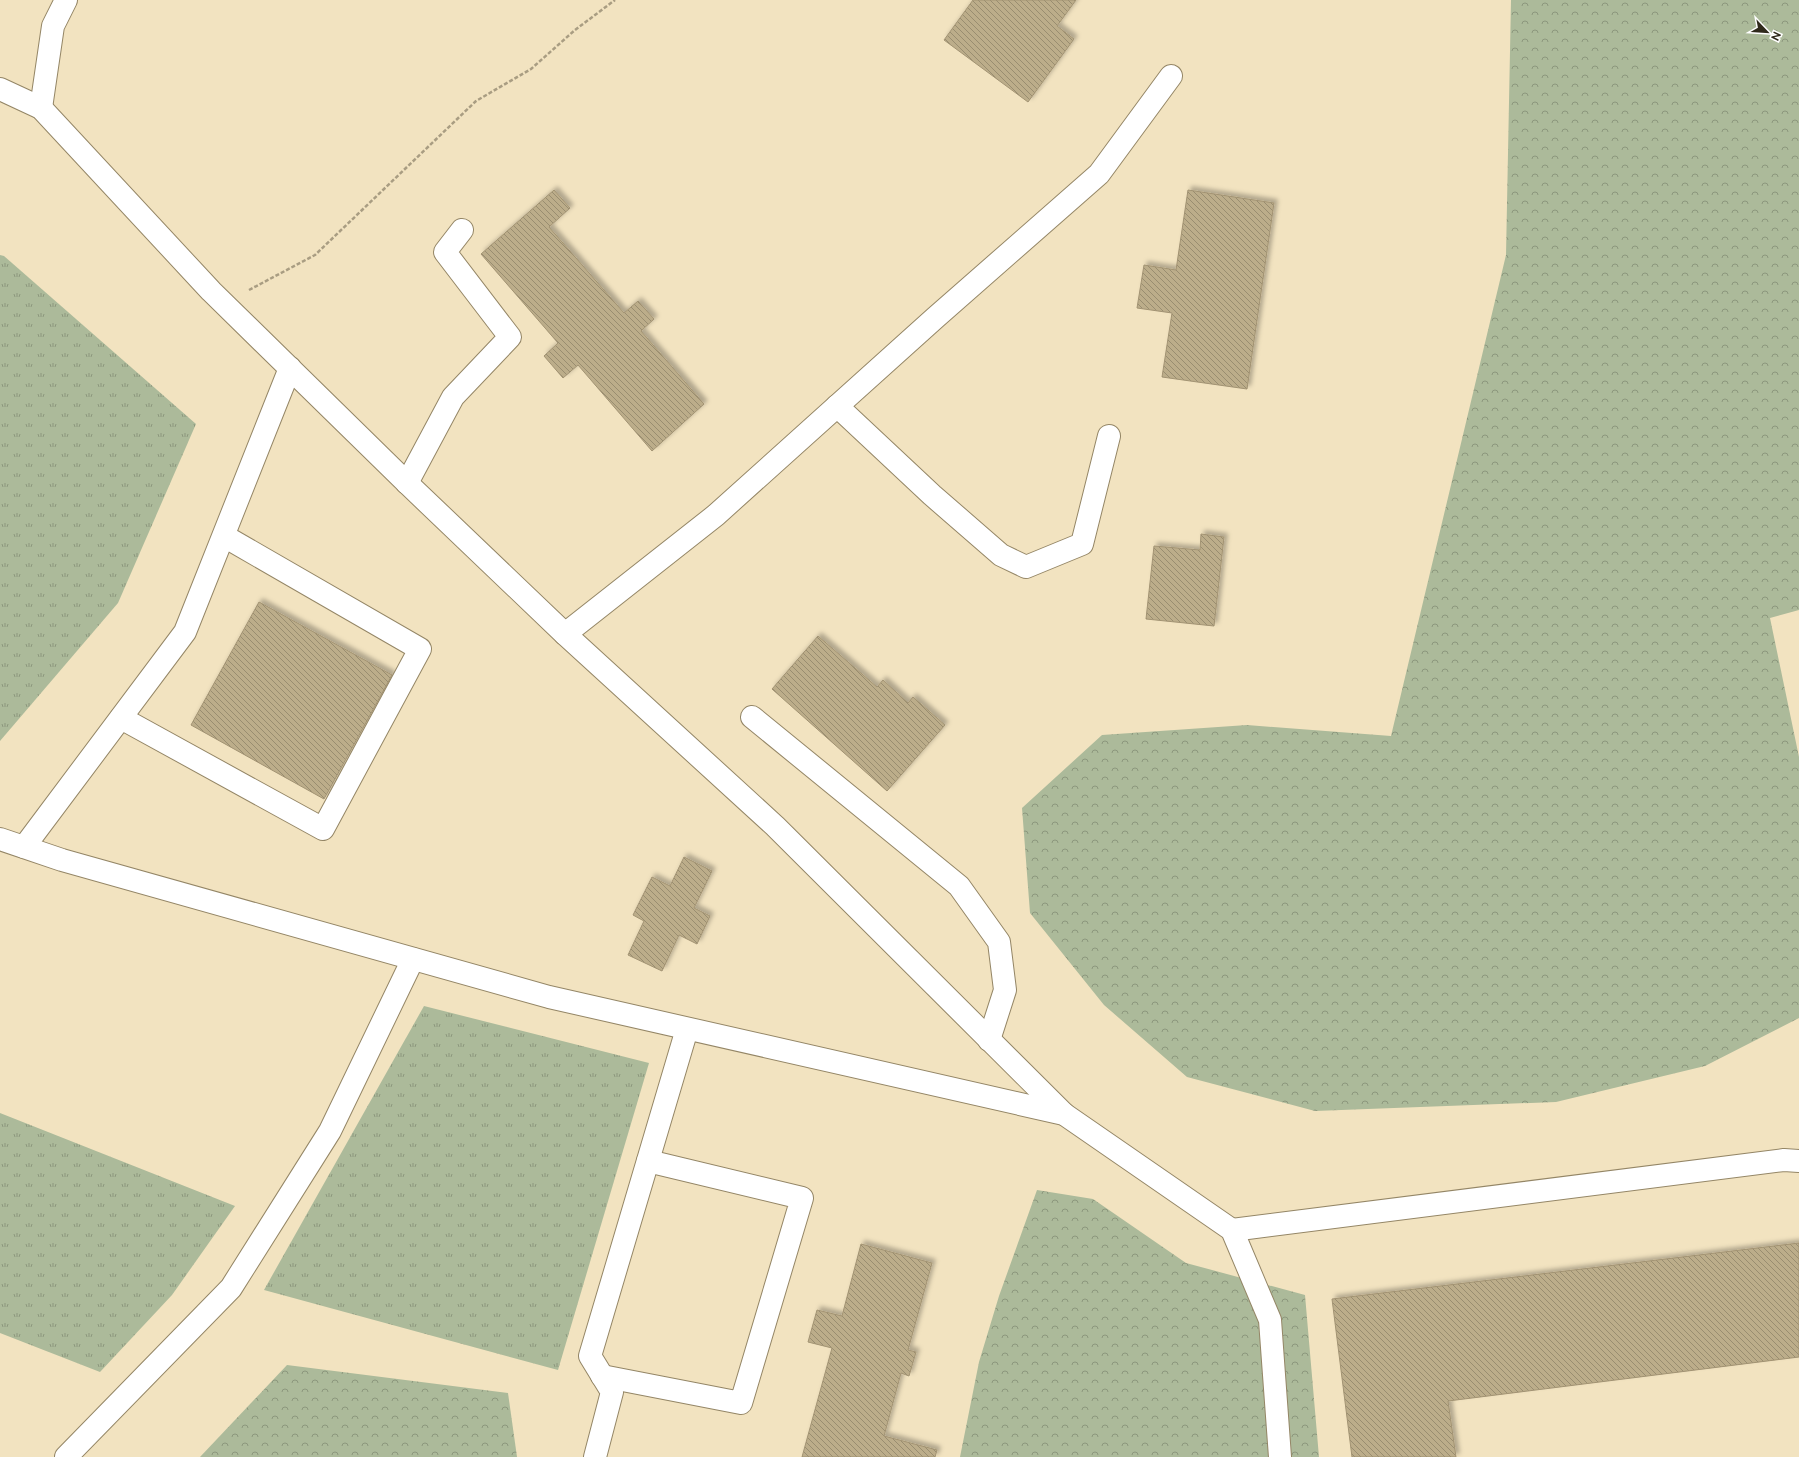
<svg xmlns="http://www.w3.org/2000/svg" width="1799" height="1457" viewBox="0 0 1799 1457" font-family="Raleway,sans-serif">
	<defs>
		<pattern id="grass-tufts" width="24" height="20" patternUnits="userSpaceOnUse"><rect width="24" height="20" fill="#acba9a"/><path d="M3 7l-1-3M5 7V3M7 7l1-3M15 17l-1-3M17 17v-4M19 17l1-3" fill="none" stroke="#8c977d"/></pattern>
		<pattern id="forest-crowns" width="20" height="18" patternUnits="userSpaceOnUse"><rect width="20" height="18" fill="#acba9a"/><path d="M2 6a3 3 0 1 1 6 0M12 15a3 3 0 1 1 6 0" fill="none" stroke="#8c977d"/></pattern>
		<pattern id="building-back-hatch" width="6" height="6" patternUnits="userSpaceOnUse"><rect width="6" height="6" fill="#bcad8a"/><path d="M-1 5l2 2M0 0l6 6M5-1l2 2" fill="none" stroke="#998d70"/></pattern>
		<filter id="shadow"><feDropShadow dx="3.5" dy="-3.5" stdDeviation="2" flood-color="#0004"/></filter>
	</defs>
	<rect width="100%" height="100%" fill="#f2e3c0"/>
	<g fill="url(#grass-tufts)">
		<polygon points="0,255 4,256 196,424 118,603 0,741"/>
		<polygon points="424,1006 649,1063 558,1370 264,1290"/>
		<polygon points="0,1113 235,1206 172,1295 100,1372 0,1333"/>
	</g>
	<g fill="url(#forest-crowns)">
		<polygon points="1511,0 1799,0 1799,610 1770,618 1799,757 1799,1018 1705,1066 1556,1102 1315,1111 1187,1077 1104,1005 1030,913 1022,808 1102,735 1247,725 1391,736 1506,255"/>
		<polygon points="1037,1190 1093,1199 1186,1263 1305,1295 1319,1457 960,1457 979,1362 999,1296"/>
		<polygon points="287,1365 508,1393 517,1457 200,1457"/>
	</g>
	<g fill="url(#building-back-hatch)" stroke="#a29373" filter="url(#shadow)">
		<polygon points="973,0 1076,0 1057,26 1074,39 1028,102 944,40"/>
		<polygon points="554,190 570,208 549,227 624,313 638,301 654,319 641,331 704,404 652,451 578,365 563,378 544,356 558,343 481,254"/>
		<polygon points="1188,190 1274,203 1247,389 1162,377 1172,313 1137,308 1144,265 1176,270"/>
		<polygon points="1201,534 1224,537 1214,626 1146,619 1154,546 1200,550"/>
		<polygon points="259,602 392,675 324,799 191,725"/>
		<polygon points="818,636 877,687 883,680 908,703 913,697 945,725 887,791 772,689"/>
		<polygon points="684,857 712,871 694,908 710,916 697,944 679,935 662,971 628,955 644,921 633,915 652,877 670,886"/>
		<polygon points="1799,1243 1799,1357 1448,1401 1456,1457 1352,1457 1332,1299"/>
		<polygon points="861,1244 932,1263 908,1350 916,1352 909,1376 901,1373 884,1436 937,1450 935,1457 802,1457 832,1348 808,1342 817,1310 842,1316"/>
	</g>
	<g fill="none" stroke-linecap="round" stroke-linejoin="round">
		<g stroke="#948666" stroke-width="24">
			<g id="minor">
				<polyline points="0,89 41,108 211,291 407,483 565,634 775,826 1064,1114"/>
				<polyline points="41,108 53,26 66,0"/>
				<polyline points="837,406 932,495 1001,555 1026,567 1082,544 1109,436"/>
				<polyline points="407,483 453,397 510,337 445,252 462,230"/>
				<polyline points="565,634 716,515 935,318 1099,174 1171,76"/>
				<polyline points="752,717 959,886 999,942 1005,990 989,1040"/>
				<polyline points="121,718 323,829 420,649 224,536"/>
				<polyline points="0,839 62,860 549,997 1064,1114 1232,1230 1270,1320 1280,1457"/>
				<polyline points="24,847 185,632 290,368"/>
				<polyline points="1232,1230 1784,1160 1799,1161"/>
				<polyline points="602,1376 741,1403 802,1198 648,1161"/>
				<polyline points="66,1457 231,1288 330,1131 413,959"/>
				<polyline points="595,1457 612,1392 590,1356 687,1029"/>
			</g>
		</g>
		<polyline stroke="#a99d82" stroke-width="2.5" stroke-dasharray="4 2" stroke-linecap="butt" points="249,290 315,255 476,101 531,69 575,30 615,0"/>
		<use href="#minor" stroke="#fff" stroke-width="22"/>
	</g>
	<g transform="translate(1767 32) rotate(115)" stroke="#ffffff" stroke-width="3" paint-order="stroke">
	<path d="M0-3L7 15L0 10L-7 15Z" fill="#2f291b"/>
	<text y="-6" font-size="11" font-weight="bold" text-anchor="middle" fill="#2f291b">N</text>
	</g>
</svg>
